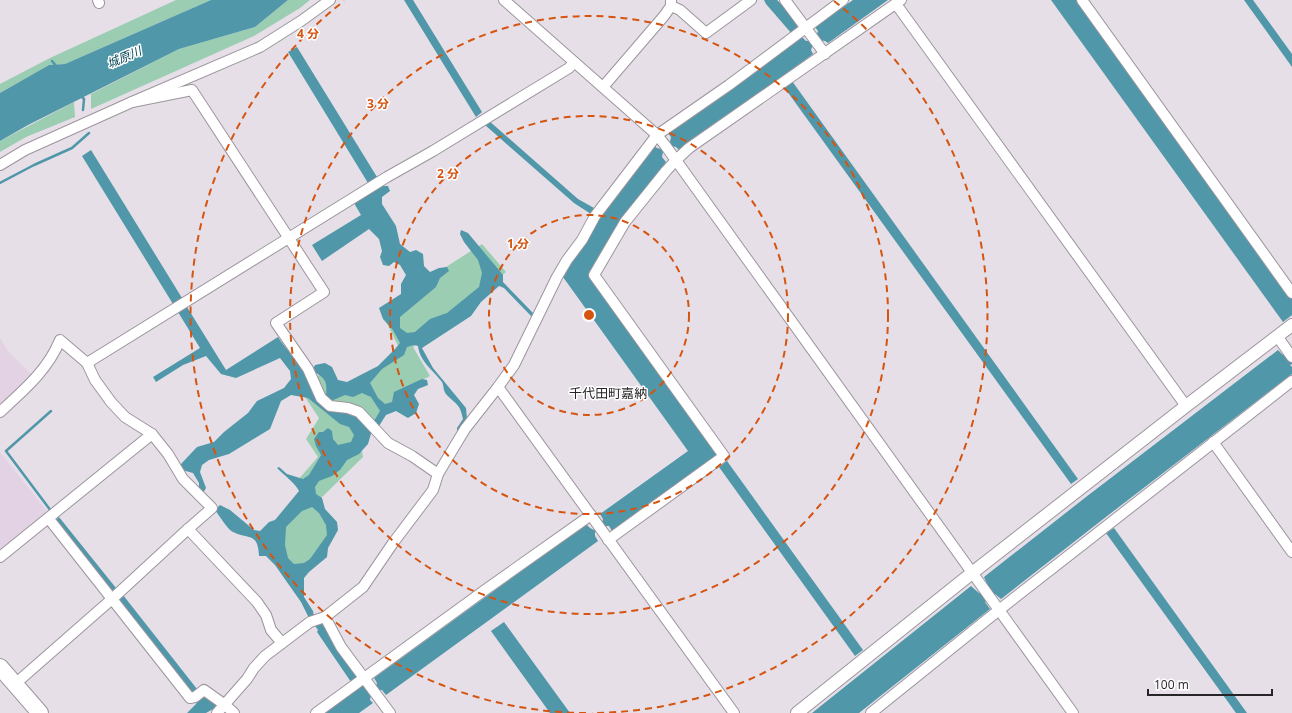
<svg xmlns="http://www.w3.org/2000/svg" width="1292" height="713" viewBox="0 0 1292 713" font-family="'Open Sans','Noto Sans JP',sans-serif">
	<rect width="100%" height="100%" fill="#e6dfe8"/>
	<g fill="#e3d2e4">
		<polygon points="0,338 8,351 33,376 0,410"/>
		<polygon points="0,452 50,515 0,554"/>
	</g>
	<g fill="#9bcdb3">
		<polygon points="176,0 211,0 65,64 49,65 0,93 0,84 50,58"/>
		<polygon points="288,0 310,0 300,8 254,36 91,109 91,94 179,49 255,27"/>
		<polygon points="74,102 75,117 26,137 0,152 0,141"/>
		<polygon points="482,244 506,272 413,347 430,376 396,393 396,406 359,435 363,457 318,501 332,534 293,584 258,539 304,491 297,481 318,457 306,439 319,418 299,388 330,368 342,392 402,354 380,309"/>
	</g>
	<g fill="#4f97a9" fill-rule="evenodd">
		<polygon points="211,0 288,0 255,27 179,49 28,125 0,141 0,93 49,65 65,64"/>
		<polygon points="404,0 413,0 482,112 476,117"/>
		<polygon points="764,0 777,0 787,10 800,27 792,34 766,4"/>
		<path d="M 853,0 L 888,0 L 828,43 L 825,41 C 818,40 813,43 811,50 L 813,54 L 680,151 L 676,147 L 671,146 L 663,152 L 662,157 L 666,162 L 623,217 L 589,276 L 717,455 L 612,531 L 609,526 L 604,526 L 595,532 L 595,536 L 598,541 L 386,695 L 382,690 L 379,690 L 371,695 L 370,700 L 373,703 L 359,713 L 325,713 L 363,685 L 376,686 L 377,683 L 374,678 L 586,524 L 590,528 L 594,530 L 602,523 L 603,519 L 600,514 L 688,451 L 563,277 L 600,216 L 653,145 L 657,148 L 661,149 L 670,142 L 671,137 L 667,132 L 802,37 L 806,41 C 812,41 816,37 818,31 L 815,27 Z"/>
		<polygon points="1051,0 1077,0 1292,298 1292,315 1283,322"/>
		<polygon points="1244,0 1253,0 1292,54 1292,67"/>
		<polygon points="297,47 377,177 368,183 288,52"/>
		<polygon points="792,81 1078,479 1071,484 784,87"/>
		<polygon points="488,120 578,199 594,208 591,214 574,203 485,125 443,151 442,148"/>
		<polygon points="91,150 182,298 173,304 82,156"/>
		<path d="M 381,186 L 388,186 L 390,191 L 382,197 L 382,204 L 396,226 L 400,244 L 410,252 L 416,250 L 423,254 L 424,266 L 430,272 L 439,268 L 447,267 L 449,271 L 440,278 L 436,287 L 400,317 L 400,328 L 407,333 L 415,332 L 430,319 L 447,313 L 479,287 L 482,273 L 478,260 L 464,242 L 460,234 L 461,230 L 468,233 L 503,275 L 503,282 L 533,313 L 532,317 L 504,288 L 499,286 L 481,302 L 471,316 L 422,348 L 433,368 L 466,408 L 467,419 L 457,435 L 457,428 L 463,419 C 460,403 456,405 446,394 C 443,390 444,386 442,382 C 433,370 420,362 418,346 L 414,345 L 407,347 L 404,355 L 382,369 L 370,383 L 378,398 L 385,404 L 392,402 L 394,392 L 422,379 L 427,380 L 428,385 L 418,389 L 414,395 L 419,404 L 416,413 L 408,418 L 396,411 L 386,415 L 379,426 L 374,421 L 380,411 L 371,397 L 362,393 L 353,397 L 345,395 L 331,401 L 326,396 C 327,384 327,379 316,373 L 308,376 L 315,394 L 322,405 L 330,410 L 355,414 L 372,430 L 368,444 L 359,454 L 347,460 L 340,470 L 332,476 L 319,481 L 315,487 L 316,494 L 322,498 L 325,509 L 337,522 L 338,530 L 328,548 L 327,557 L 309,572 L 304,578 L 304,597 L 313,611 L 314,616 L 323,623 L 358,678 L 351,682 L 317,632 L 318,630 L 308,616 L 301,602 L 275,565 L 266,556 L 259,556 C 258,532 249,540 233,532 C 227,529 219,515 215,510 L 220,505 L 230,510 L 254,530 L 260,531 L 269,522 L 275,520 L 299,491 C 296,484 283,474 277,468 L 279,467 L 287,474 L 303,479 L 309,475 L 321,455 L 316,446 L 314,439 L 319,432 L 323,432 L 328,428 L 332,431 L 333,439 L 338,445 L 351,442 L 354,435 L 349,427 L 340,424 L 308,398 L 291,395 L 281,401 L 270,429 L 229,454 L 209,460 L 202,465 L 200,472 L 206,488 L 203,493 L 199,491 L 199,483 L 193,473 L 182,470 L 181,464 L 197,447 L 214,442 L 224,432 L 248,413 L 257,401 L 284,388 L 291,379 L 290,371 L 280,358 L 236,378 L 221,374 L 206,356 L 183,365 L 156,382 L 153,377 L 200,348 L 178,312 L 187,307 L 226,370 L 278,337 C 287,352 299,360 313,369 L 315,365 L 325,363 L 332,367 L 338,380 L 347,382 L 378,366 L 395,349 L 400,343 L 393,330 L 383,319 L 379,308 L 401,294 L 401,284 L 406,275 L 400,265 L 394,262 L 389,266 L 383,265 L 380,257 L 382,251 L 379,239 L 369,229 L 322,261 L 312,245 L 361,215 L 354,203 ZM 312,507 L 319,513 L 326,525 L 327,535 L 310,559 L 304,563 L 294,564 L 288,558 L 285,545 L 286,527 L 302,511 Z"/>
		<polygon points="1292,347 1292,364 1290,365 1292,367 1292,374 1102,520 1001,599 995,594 985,602 990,609 859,713 812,713 971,586 979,593 988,586 984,577 1086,497 1278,350 1283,355"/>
		<polygon points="727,461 863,650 855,656 719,467"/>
		<polygon points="59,517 116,588 112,591 56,520"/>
		<polygon points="1114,528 1247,713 1236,713 1106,533"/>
		<polygon points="123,595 197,689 192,693 118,600"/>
		<polygon points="504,622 570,713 550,713 491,631"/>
		<path d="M 204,695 C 213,701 216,706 223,713 L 218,713 L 213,709 L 206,713 L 187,713 L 196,704 L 199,697 Z"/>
	</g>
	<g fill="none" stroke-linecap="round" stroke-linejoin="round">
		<g stroke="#4f97a9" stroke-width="2.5">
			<polyline points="52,61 57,67"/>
			<polyline points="81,96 84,99 83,110"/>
			<polyline points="0,183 34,165 72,148 89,133"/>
			<polyline points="51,511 6,451 51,411"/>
		</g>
		<g stroke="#9c959d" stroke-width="12">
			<g id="minor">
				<polyline points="98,0 99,3"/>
				<polyline points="504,0 657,135 665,145 1073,713"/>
				<polyline points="785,0 825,54"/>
				<polyline points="1082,0 1292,293"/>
				<polyline points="896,4 1186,406"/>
				<polyline points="671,6 680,10 706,33 751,0"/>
				<polyline points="603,87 664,16 671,6 671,0"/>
				<polyline points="132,102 192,90 324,292 276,323 308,369 321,398 330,406 348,408 359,412 388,443 412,456 438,474"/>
				<polyline points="0,165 25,150 132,102 260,47 301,21 330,0"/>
				<polyline points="1277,336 1292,357"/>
				<polyline points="87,363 387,177 433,151 569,68 574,62"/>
				<polyline points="498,387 734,713"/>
				<path d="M 0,412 C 23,391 48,370 60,340 L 87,363 L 95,380 L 111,402 L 125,417 L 152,434 L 168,454 L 183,479 L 212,508 L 188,529 L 112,599 L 15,684"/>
				<polyline points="1213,442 1292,552"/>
				<polyline points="49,519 190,698 195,697 204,690 225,705 234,713"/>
				<polyline points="188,529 257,602 266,615 271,630 282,643"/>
				<polyline points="608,540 724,456 594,275 625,222 666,171 676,160 689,148 901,0"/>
				<polyline points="0,557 152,434"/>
				<polyline points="325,617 341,647 390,713"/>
				<polyline points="217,713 247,679 254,668 265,656 310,622 325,617 363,587 393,543 433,490 438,474 465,429 498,387 514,365 557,277 567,260 582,240 595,216 657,135 729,85 843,0"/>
				<polyline points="316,713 485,590 591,515"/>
				<polyline points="871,713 999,610 1292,381"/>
			</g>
		</g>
		<g stroke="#9c959d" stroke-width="14">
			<polyline id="tertiary" points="797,713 972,573 1186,406 1292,325"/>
		</g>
		<g stroke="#9c959d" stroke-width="18">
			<polyline id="trunk" points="0,667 40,713"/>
		</g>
		<use href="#minor" stroke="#fff" stroke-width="10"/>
		<use href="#tertiary" stroke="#fff" stroke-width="12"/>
		<use href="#trunk" stroke="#fff" stroke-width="16"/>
	</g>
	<g fill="none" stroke="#d5540f" stroke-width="2" stroke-dasharray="7 5">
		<circle cx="589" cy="315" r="100"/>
		<circle cx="589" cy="315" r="199"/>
		<circle cx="589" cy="315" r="299"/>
		<path d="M586 713A398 398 0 0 1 344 1M834 1A398 398 0 0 1 592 713"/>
	</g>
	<g text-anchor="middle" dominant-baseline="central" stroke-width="3" stroke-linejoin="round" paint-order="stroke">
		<g font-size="12" font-style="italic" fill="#024754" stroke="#fff">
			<text transform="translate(124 57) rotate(-23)">城原川</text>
		</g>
		<g font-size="13" fill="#282528" stroke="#fff">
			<text x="608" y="393">千代田町嘉納</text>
		</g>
	</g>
	<circle cx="589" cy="315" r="6" fill="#d5540f" stroke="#fff" stroke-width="2"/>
	<g font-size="12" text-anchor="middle" font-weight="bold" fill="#d5540f" stroke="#fff" stroke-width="3" stroke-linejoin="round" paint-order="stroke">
		<text x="308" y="38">4 分</text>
		<text x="378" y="108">3 分</text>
		<text x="448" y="178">2 分</text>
		<text x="518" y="248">1 分</text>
	</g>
	<path d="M1148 689v6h124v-6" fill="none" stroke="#282528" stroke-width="2"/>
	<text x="1154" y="689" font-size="12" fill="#282528" stroke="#ffffff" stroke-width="3" paint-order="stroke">100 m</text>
</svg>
